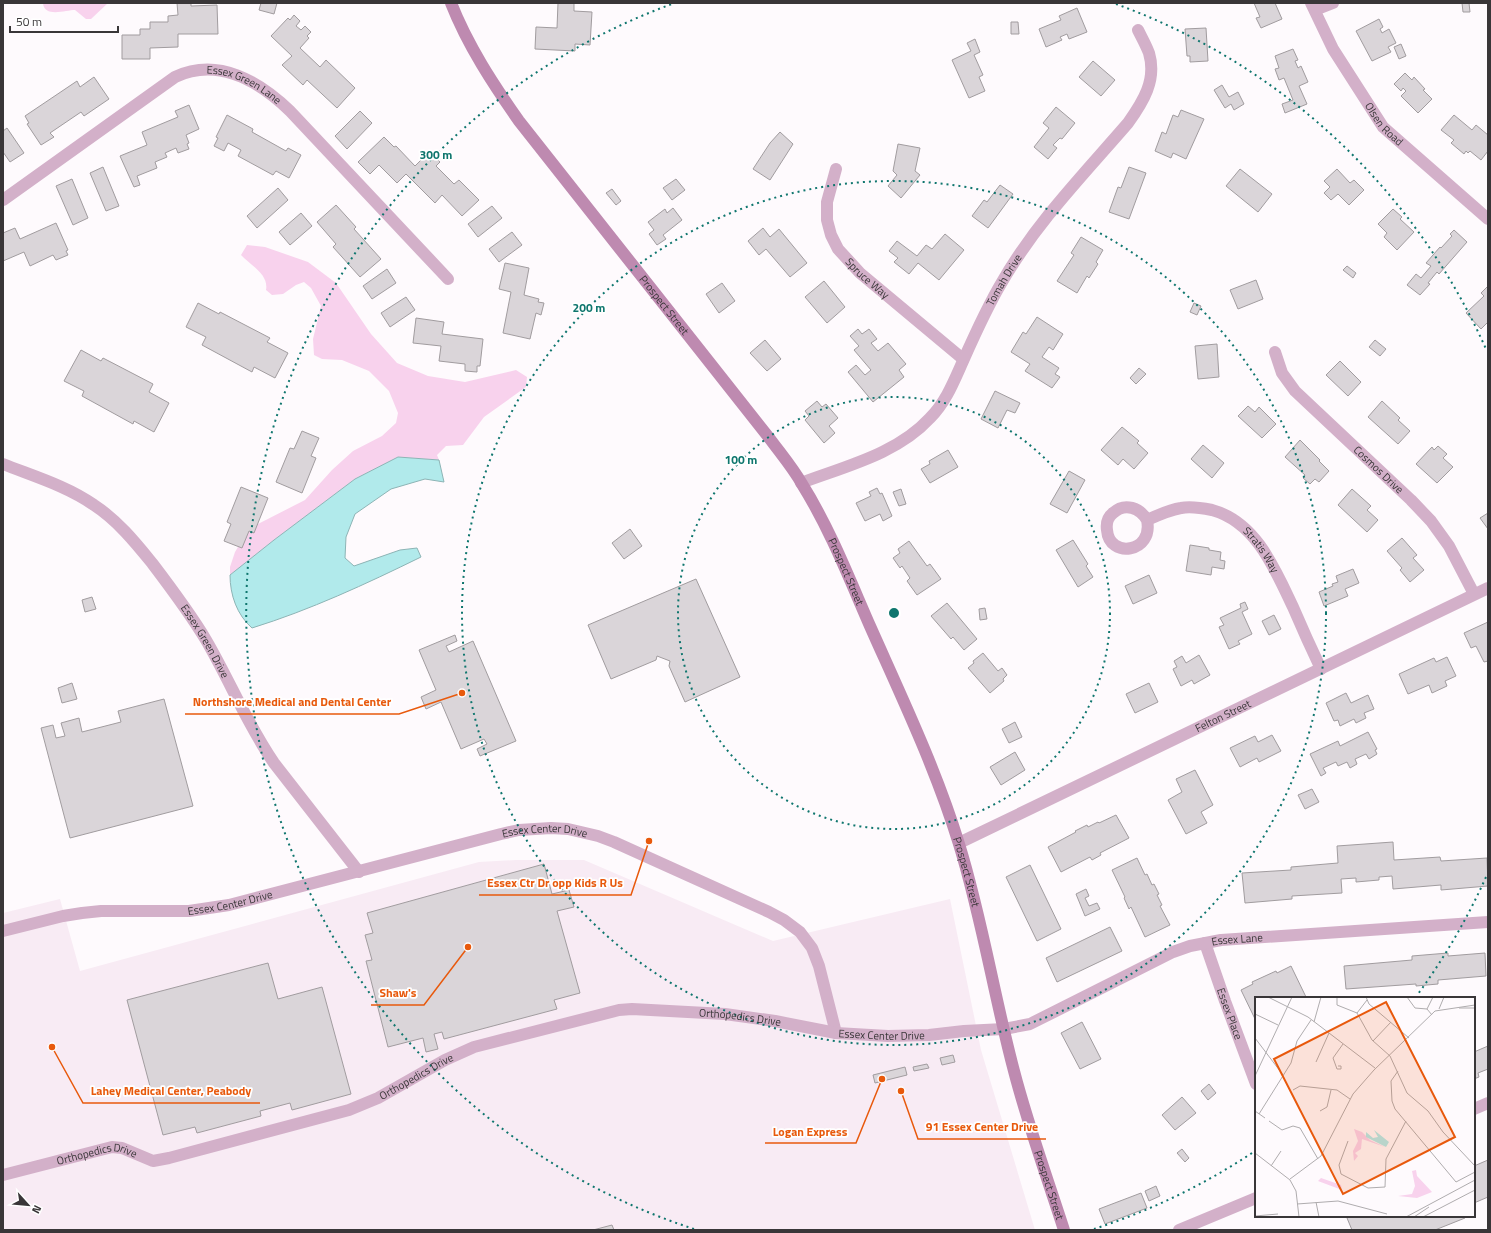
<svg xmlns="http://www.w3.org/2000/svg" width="1491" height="1233" viewBox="0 0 1491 1233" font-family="'Titillium Web',sans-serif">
	<rect width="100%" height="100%" fill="#fefafd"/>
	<polygon fill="#f8ebf4" points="516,860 584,860 773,941 950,899 981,1050 1035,1230 3,1230 3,913 60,899 80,971 479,862"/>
	<g fill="#f8d2ed">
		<path d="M 43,3 L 108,3 L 91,19 L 86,19 L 75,10 C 66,10 44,18 43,3 Z"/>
		<path d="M 247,245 L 265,247 L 308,262 L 336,283 L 371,334 L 397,363 L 428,376 L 465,382 L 516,370 L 527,377 L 526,387 L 484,417 L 463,445 L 446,446 L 437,455 L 439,460 L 398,457 L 355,479 L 274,540 L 230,575 L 230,567 L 235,552 L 244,537 L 258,524 L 305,500 L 332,470 L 353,451 L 382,436 L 396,423 L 398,413 L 389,391 L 369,371 L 342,360 L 322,359 L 314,355 L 313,339 L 321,306 L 311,288 L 304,282 L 296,285 L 283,294 L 272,295 L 266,290 C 269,274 250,265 241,255 Z"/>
	</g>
	<path fill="#b1eaeb" stroke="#8db4b5" d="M 398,457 L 439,460 L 444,482 L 425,479 L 391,489 L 355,514 L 346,537 L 345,558 L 354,566 L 400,550 L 417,548 L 421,557 C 366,584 310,610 252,628 C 237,615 230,595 230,575 L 274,540 L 355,479 Z"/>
	<g fill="#dad5d9" stroke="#a19c9f">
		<polygon points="177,3 191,3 191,6 217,5 218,34 178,34 178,47 150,48 150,59 122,59 122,35 140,35 140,29 150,29 150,22 168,22 168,16 178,15"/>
		<polygon points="261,3 277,3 274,14 259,10"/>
		<polygon points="558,3 574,3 574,11 592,12 590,45 575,44 575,51 535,49 536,27 557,28"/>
		<polygon points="1254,3 1275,3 1282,19 1261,28 1256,18 1260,17"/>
		<polygon points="1462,3 1469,3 1470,12 1463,12"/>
		<polygon points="1077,8 1087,32 1069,39 1067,34 1060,37 1062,40 1046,47 1039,29 1061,20 1059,16"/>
		<polygon points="294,15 300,21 296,26 301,30 305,26 311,32 307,36 309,38 300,48 320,67 326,60 355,88 337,108 307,80 303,85 282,65 292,56 271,36 288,18 290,20"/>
		<polygon points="1379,19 1383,27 1380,29 1382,33 1389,29 1396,43 1388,47 1391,52 1372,61 1356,31"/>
		<polygon points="1011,22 1018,22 1019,34 1011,34"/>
		<polygon points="1206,28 1208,61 1190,62 1190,56 1187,56 1185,29"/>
		<polygon points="975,39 980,52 974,55 983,75 979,77 985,91 969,98 952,60 971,51 967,43"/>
		<polygon points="1401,44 1406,56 1399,59 1394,47"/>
		<polygon points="1293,49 1298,60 1295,61 1298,68 1301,66 1308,82 1299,86 1307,104 1285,113 1282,104 1293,100 1284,78 1279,80 1275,69 1279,68 1275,56"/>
		<polygon points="1093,61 1115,80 1101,96 1079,77"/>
		<polygon points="1405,73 1412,80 1414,77 1425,89 1423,90 1432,99 1418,113 1401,96 1406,91 1403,88 1401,91 1394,84"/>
		<polygon points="94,77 109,99 84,116 81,112 50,133 54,137 41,145 27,124 29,123 25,116 77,81 80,87"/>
		<polygon points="1222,85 1229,97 1238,92 1244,104 1234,110 1231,104 1225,108 1214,90"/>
		<polygon points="189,105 199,129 186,135 189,143 187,144 189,149 178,153 176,148 165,153 167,157 155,162 157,168 137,176 140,185 134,187 120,156 147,145 142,132 178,117 175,111"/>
		<polygon points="1056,107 1075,123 1062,139 1060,138 1053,145 1057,148 1048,159 1034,147 1049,128 1043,123"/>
		<polygon points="1181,110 1204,119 1186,159 1173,153 1171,158 1155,151 1162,132 1166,134 1173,115 1178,117"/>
		<polygon points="360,111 372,123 347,149 335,136"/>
		<polygon points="227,115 253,129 252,132 286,151 288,148 301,155 289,178 276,171 273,175 238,156 241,150 228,143 224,151 214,146 218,138 216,137"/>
		<polygon points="1454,115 1472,130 1476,125 1488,135 1488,151 1481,160 1470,151 1468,153 1466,151 1464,154 1451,143 1454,140 1441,130"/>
		<polygon points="7,128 24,153 10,162 3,152 3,131"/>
		<polygon points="780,132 793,144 770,180 753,169 770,143"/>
		<polygon points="384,137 394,147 396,146 415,166 426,155 427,157 431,153 440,162 436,166 454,184 459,180 479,200 462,216 442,195 435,203 406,174 397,183 379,165 370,174 358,162"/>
		<polygon points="898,144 920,148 915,171 920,175 901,198 888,186 897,175 893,171"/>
		<polygon points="103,167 119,206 106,211 90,173"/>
		<polygon points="1129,167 1146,173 1129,219 1109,212 1118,187 1121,188"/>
		<polygon points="1240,169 1272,194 1258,212 1226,186"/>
		<polygon points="1337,169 1350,183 1354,180 1364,190 1349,205 1338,194 1331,200 1324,193 1330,187 1324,181"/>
		<polygon points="72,179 88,218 73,225 56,186"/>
		<polygon points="676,179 685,190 672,200 663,188"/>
		<polygon points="1000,185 1013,194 988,228 972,216 984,200 987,202"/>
		<polygon points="278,188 288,200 257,228 247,216"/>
		<polygon points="612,189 621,201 616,205 606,193"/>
		<polygon points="336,205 356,227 354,229 381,259 360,277 333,247 336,244 317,222"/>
		<polygon points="492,206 502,218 478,237 468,224"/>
		<polygon points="673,208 682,220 663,235 666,239 657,245 649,234 654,230 648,222 665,209 667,213"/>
		<polygon points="1393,209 1402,217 1400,219 1414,232 1397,250 1384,237 1387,233 1378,224"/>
		<polygon points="301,213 312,226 290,245 279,232"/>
		<polygon points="56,223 68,250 66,251 68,255 56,260 53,255 30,266 24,252 3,261 3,233 15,228 20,239"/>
		<polygon points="763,228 770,237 779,229 807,263 790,277 766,249 759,255 748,241"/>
		<polygon points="1454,230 1467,242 1439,274 1437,272 1428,283 1430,284 1420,295 1407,285 1416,274 1421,278 1431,266 1426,263 1440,247 1441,248 1452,236 1450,234"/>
		<polygon points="512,232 522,245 499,262 489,249"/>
		<polygon points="945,234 964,250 939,280 918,263 909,274 894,262 898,258 889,251 897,241 917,256 926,245 932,249"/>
		<polygon points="1081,237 1103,250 1096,262 1098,264 1089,278 1087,276 1077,293 1057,281 1074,255 1071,253"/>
		<polygon points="505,263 529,268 524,295 539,299 538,302 544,303 541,315 536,313 530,339 503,333 511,292 499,289"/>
		<polygon points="1347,266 1356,273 1353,278 1343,270"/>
		<polygon points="387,269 396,283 372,299 363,286"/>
		<polygon points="1256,280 1263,299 1238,309 1230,290"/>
		<polygon points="824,281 845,307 827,323 805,297"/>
		<polygon points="722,283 735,301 719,313 706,294"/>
		<polygon points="1488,286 1488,322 1481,329 1466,313 1484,296 1481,293"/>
		<polygon points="406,297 415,310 390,327 381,313"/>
		<polygon points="198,303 219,314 220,312 270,338 267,342 288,353 275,378 254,367 252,372 202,345 206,337 186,327"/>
		<polygon points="1194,303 1201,306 1197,315 1190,312"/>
		<polygon points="1037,317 1063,334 1053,350 1049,347 1042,357 1059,368 1055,374 1060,377 1052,388 1025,371 1030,364 1011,352 1023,332 1026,334"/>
		<polygon points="416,318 444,322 442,334 483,339 480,366 477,366 477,372 465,371 465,364 439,361 441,346 413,343"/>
		<polygon points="858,329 862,334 869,329 877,339 871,343 878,351 888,343 906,364 899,370 904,377 873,402 848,372 856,365 865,375 871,370 854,350 859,346 850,336"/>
		<polygon points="765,340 781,359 767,371 750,353"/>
		<polygon points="1375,340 1386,349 1380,356 1369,347"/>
		<polygon points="1217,344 1219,377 1198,379 1195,346"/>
		<polygon points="81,350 101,361 103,358 153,384 149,392 169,403 154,432 134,421 133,424 82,396 84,391 64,381"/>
		<polygon points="1340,361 1361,382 1348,396 1326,375"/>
		<polygon points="1139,368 1146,374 1136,384 1130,378"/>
		<polygon points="995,391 1020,403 1015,413 1007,410 998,428 981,419"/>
		<polygon points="817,401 822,407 826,404 838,418 829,426 835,433 824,443 805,420 809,416 805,411"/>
		<polygon points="1382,401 1400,418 1398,420 1410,431 1398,444 1368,417"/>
		<polygon points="1248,406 1255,412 1259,407 1276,424 1262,438 1238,416"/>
		<polygon points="1122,427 1139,441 1137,443 1148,453 1134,469 1123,459 1118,465 1101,450"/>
		<polygon points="302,431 319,438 311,456 316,458 302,493 276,482 290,448 294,449"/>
		<polygon points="1300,440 1320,460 1319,461 1329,471 1319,482 1315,479 1310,484 1303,478 1305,475 1285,457"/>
		<polygon points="1203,445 1224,463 1212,478 1191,459"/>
		<polygon points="1438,446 1447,454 1443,458 1453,467 1437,483 1416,464 1432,447 1434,450"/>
		<polygon points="948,450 958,467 930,483 921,469 930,464 929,461"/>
		<polygon points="1069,471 1085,480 1067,513 1050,504"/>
		<polygon points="241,487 268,498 254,533 249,531 242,548 224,541 231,524 227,522"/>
		<polygon points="877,488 880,494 882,493 892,516 883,521 880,514 865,521 856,503 871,496 869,492"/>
		<polygon points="901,489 906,504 899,506 893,492"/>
		<polygon points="1352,489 1371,506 1367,510 1378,520 1367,532 1338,505"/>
		<polygon points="1488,513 1488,529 1480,518"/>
		<polygon points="630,529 642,546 624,559 612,543"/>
		<polygon points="1402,538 1417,555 1413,558 1424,570 1410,582 1400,570 1402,568 1387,551"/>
		<polygon points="1073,540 1088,564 1086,566 1093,577 1078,587 1056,550"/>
		<polygon points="909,541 927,566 930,564 941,579 917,595 907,581 910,578 902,566 900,568 893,558 900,553 898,549"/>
		<polygon points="1190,545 1209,548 1209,550 1221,552 1220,560 1225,561 1224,569 1212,567 1211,575 1186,571"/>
		<polygon points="1353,569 1359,583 1345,589 1348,596 1324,606 1319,592 1333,586 1332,584 1338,582 1336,576"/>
		<polygon points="1149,575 1157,593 1133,604 1125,586"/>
		<polygon points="696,579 740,677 685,702 669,666 670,661 657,656 656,660 611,679 588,625"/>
		<polygon points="92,597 96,609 85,612 82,600"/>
		<polygon points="1245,602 1248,609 1242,612 1252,634 1238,641 1240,644 1229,649 1219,627 1224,625 1220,618 1241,608 1240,604"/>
		<polygon points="947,603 977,639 964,650 953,637 951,639 931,616"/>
		<polygon points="985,608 987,619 980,620 979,609"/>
		<polygon points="1274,615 1281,629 1269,635 1262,621"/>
		<polygon points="1488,622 1488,661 1484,662 1476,646 1471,648 1464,633"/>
		<polygon points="455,635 457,641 446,646 449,652 473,641 516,741 480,756 477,749 487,744 484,739 461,749 441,702 426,709 421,697 436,690 419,650"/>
		<polygon points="983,653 998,671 1002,668 1007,675 1003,679 1004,681 990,693 968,668 974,663 973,661"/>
		<polygon points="1199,655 1210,675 1194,684 1192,680 1181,686 1173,669 1177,667 1174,661 1182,656 1186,663"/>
		<polygon points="1447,657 1456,676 1445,681 1447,686 1432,693 1429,685 1408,694 1399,674 1434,658 1436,662"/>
		<polygon points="72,683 77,699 62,703 58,688"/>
		<polygon points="1149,683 1158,702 1135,713 1126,694"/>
		<polygon points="1346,693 1351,703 1368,695 1374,709 1364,713 1366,718 1356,723 1354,719 1340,726 1338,720 1334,721 1326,703"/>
		<polygon points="164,699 193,806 70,838 41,728 53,725 56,738 65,736 61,723 79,718 82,732 121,722 118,711"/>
		<polygon points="1015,722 1022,737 1009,743 1002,729"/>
		<polygon points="1368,732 1377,749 1375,750 1377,754 1369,759 1366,754 1355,759 1357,764 1350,768 1347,762 1338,766 1336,762 1323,768 1326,773 1321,776 1310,754 1338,741 1340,746"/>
		<polygon points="1272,735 1281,751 1259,762 1257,758 1240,767 1230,748 1255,736 1258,742"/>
		<polygon points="1015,752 1025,770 1001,785 990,767"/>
		<polygon points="1195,770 1213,805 1201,812 1207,823 1186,834 1168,800 1182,792 1176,779"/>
		<polygon points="1312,789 1319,802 1305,809 1298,795"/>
		<polygon points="1116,815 1129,838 1100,853 1101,855 1092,860 1090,857 1061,872 1048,847 1076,832 1075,831 1087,825 1088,827 1098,822 1099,823"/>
		<polygon points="1393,842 1394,860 1440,857 1441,861 1487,858 1488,886 1441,890 1441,885 1393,889 1392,876 1379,877 1379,880 1356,882 1356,878 1341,879 1342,893 1292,896 1292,899 1245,903 1242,873 1291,870 1291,867 1338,863 1337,846"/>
		<polygon points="1137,858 1145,875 1147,874 1152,885 1154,884 1159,894 1157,895 1162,905 1160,906 1170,925 1145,937 1131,907 1129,909 1124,898 1125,897 1112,870"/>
		<polygon points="544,864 552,894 569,890 574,907 557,911 580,993 554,1000 557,1009 444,1039 442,1032 434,1034 438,1049 426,1052 423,1038 388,1047 366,961 372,960 365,935 373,933 367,913"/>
		<polygon points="1030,865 1061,929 1037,941 1006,877"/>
		<polygon points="1086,889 1089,896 1085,898 1089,906 1097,903 1100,909 1085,916 1076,894"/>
		<polygon points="1110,927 1122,951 1057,982 1046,958"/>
		<polygon points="1448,953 1448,956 1485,953 1486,976 1438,980 1438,984 1416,986 1416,984 1346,989 1344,966 1412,960 1412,956"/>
		<polygon points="268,963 278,999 322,987 351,1094 292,1110 290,1103 260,1111 261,1116 197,1133 195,1127 163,1135 127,1000"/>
		<polygon points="1291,966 1306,997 1303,998 1256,998 1256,1021 1241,990 1253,984 1252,982 1276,971 1277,973"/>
		<polygon points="1082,1022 1101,1059 1080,1069 1061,1033"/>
		<polygon points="1488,1046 1488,1069 1478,1073 1479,1077 1474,1079 1474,1052"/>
		<polygon points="953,1055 955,1062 942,1065 940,1058"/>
		<polygon points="927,1064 929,1068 914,1071 913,1067"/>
		<polygon points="905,1067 907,1075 875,1083 873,1075"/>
		<polygon points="1209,1084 1216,1093 1208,1100 1201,1091"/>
		<polygon points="1182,1097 1196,1113 1175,1130 1162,1115"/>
		<polygon points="1182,1149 1189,1158 1185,1162 1177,1153"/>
		<polygon points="1488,1160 1488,1197 1474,1203 1474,1166"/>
		<polygon points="1156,1186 1160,1196 1149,1201 1145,1191"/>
		<polygon points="1141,1193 1147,1208 1105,1224 1099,1209"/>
		<polygon points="1353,1216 1464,1216 1465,1218 1435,1230 1352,1230 1347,1218"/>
		<polygon points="612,1225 614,1230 593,1230"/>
	</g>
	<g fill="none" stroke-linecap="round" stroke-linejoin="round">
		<g stroke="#d3b0c9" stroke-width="12">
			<path id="s1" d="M 1311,3 L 1333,49 L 1383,127 L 1488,219"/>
			<polyline points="1315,10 1333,3"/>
			<path id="s2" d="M 836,169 L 827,202 L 827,220 L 831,235 L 838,249 L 860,273 L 963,359"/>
			<path id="s3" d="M 3,200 L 175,77 C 218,57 259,81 290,111 L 448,279"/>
			<path id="s4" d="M 1275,352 L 1282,373 L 1295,391 L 1411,500 L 1431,521 L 1449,546 L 1474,594"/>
			<path id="s5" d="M 3,464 C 33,476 67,486 94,505 C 117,520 135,542 152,563 C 171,588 190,613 206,640 C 230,681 247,724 274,763 L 359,872"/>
			<path id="s6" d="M 801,483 C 846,466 897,454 930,418 C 946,402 954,381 963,361 C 975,334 987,307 1002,282 C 1036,223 1084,174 1128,123 C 1143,102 1157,80 1149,53 C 1146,45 1142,38 1138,30"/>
			<path id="s7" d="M 1147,520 C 1154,553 1109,559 1107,530 C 1106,523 1108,517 1113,513 C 1125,502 1140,508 1147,520 C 1158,515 1169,510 1181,508 C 1191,506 1202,508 1212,510 C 1256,522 1275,569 1293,607 C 1302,628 1311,648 1321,669"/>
			<path id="s8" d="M 959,843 L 1488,588"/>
			<path id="s9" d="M 3,931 L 63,916 L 82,913 L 101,911 L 189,911 L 229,905 L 501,834 L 519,830 L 551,828 L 568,829 L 598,836 L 614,842 L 769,912 L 784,920 L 800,932 L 812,948 L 819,966 L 836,1033"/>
			<path id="s10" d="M 1205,943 L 1225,1001 L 1256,1084"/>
			<polyline points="1474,1109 1488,1103"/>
			<path id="s11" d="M 3,1175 L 112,1147 L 122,1148 L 153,1161 L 169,1158 L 349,1110 L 378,1098 L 445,1060 L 474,1047 L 619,1010 L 632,1009 L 725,1014 L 775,1021 L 836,1033 L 888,1036 L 929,1035 L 964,1031 L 1004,1029 L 1030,1024 L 1173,952 L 1190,946 L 1221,940 L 1488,922"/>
			<polyline points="1179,1230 1256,1198"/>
		</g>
		<path stroke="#be8ab0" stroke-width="12" id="s12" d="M 451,3 C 468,46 493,84 519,121 L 770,439 C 781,454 793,468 802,484 C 830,529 849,578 870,626 C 902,698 936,769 959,844 C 982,918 994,996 1014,1071 C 1028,1125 1047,1177 1064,1230"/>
	</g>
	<g fill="none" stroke="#0f766e" stroke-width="2" stroke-dasharray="2 4">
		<circle cx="894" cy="613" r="216"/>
		<circle cx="894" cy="613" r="432"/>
		<path d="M1486 877A648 648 0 0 1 1418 994M1252 1153A648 648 0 0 1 1094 1229M694 1229A648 648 0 0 1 672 4M1116 4A648 648 0 0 1 1486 349"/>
	</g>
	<g text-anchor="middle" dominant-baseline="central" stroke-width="3.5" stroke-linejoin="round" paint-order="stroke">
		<g font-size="11" fill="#393638" stroke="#fff">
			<text stroke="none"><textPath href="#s3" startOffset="285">Essex Green Lane</textPath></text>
			<text stroke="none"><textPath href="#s1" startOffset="142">Olsen Road</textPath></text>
			<text stroke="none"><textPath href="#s2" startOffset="125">Spruce Way</textPath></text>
			<text stroke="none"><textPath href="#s6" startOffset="303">Tomah Drive</textPath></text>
			<text stroke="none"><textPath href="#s12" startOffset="371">Prospect Street</textPath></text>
			<text stroke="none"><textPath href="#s4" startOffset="159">Cosmos Drive</textPath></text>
			<text stroke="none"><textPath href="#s7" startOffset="262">Stratis Way</textPath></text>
			<text stroke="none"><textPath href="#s12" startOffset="695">Prospect Street</textPath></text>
			<text stroke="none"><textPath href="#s5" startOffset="277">Essex Green Drive</textPath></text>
			<text stroke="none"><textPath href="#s8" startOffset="293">Felton Street</textPath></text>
			<text stroke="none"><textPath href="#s9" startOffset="554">Essex Center Drive</textPath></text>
			<text stroke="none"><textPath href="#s12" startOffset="1019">Prospect Street</textPath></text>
			<text stroke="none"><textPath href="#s9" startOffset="230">Essex Center Drive</textPath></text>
			<text stroke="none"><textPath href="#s11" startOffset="1288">Essex Lane</textPath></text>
			<text stroke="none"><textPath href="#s10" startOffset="75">Essex Place</textPath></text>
			<text stroke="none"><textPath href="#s11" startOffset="770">Orthopedics Drive</textPath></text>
			<text stroke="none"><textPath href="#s11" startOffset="913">Essex Center Drive</textPath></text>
			<text stroke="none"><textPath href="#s11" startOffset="434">Orthopedics Drive</textPath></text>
			<text stroke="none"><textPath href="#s11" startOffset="97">Orthopedics Drive</textPath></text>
			<text stroke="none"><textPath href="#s12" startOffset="1343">Prospect Street</textPath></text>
		</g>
	</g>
	<g transform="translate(1255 997)">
		<rect width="220" height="220" fill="#fefafd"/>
		<path d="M 99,132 L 107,135 L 115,143 L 130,150 L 107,142 L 106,152 L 100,156 L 103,159 L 99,164 L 98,154 L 103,144 ZM 161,173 L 162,179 L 177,195 L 162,201 L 143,199 L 157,197 L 160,189 L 157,174 ZM 66,181 L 86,188 L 87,193 L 63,184 Z" fill="#f8d2ed"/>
		<path d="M 119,133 L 134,145 L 131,150 L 111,140 L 111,135 L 118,141 L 123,140 Z" fill="#b1eaeb"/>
		<path fill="none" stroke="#afacae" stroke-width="1" d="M 13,0 L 53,20 L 120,71M 82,0 L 82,8 L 102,16M 111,0 L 114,7 L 154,41M 152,0 L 160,11 L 172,12 L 177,18M 112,3 L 102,16 L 117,43 L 135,59 L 152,96 L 173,114 L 188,135 L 220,169M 204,11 L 220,11M 172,12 L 178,0M 184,12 L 189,0M 0,17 L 23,28M 59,25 L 66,0M 0,41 L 28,78M 118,44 L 136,25M 61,65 L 74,36M 83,69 L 86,69 L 86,72 L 82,72 L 78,61 L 88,47M 143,74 L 136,84 L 137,104 L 140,112 L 201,185 L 220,175M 0,79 L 37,0M 38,93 L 45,89 L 82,93 L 95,102M 0,114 L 10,121M 65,114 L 72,110 L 76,93M 4,117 L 36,66 L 42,44 L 56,23M 14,124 L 27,133 L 38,129 L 45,131 L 63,162M 93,144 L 84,168 L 86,177 L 113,191 L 130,190 L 131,162 L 151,124M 0,156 L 35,183 L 41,194 L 44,220M 16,169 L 26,154M 35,182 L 66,159 L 98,97 L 119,73 L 180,14 L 220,8M 61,205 L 64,220M 42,207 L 83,204 L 132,217M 0,219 L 23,217M 151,220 L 220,183M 159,220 L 174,210M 168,220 L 220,193"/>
		<path fill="#e8590c" fill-opacity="0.15" stroke="#e8590c" stroke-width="2" d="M 131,5 L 200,140 L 88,197 L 19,62 Z"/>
		<rect width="220" height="220" fill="none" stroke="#393638" stroke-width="2"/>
	</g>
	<circle cx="894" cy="613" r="6" fill="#0f766e" stroke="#fff" stroke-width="2"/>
	<g font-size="12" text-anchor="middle" font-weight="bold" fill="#0f766e" stroke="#fff" stroke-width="3.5" stroke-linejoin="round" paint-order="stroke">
		<text x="436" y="159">300 m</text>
		<text x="589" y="312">200 m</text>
		<text x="741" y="464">100 m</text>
	</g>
	<path fill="none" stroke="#e8590c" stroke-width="1.5" d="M462 693L399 714H185M649 841L631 895H479M468 947L424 1005H371M52 1047L83 1103H260M901 1091L918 1139H1046M882 1079L856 1143H765"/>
	<g fill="#e8590c" stroke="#fff" stroke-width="1.5">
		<circle cx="462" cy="693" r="4"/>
		<circle cx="649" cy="841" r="4"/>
		<circle cx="468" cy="947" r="4"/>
		<circle cx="52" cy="1047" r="4"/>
		<circle cx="901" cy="1091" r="4"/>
		<circle cx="882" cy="1079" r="4"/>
	</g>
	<g font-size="12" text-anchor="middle" font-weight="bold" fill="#e8590c" stroke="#fff" stroke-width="3.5" stroke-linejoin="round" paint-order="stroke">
		<text x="292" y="706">Northshore Medical and Dental Center</text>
		<text x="555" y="887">Essex Ctr Dr opp Kids R Us</text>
		<text x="398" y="997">Shaw's</text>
		<text x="171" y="1095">Lahey Medical Center, Peabody</text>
		<text x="982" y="1131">91 Essex Center Drive</text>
		<text x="810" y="1136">Logan Express</text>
	</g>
	<rect width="1491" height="1233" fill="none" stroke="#393638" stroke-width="8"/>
	<g transform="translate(28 1205) rotate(117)" stroke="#ffffff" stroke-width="3" paint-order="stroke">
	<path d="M0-3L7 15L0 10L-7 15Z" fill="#393638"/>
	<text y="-6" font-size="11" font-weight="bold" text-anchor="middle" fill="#393638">N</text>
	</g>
	<path d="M10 26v6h108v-6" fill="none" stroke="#393638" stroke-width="2"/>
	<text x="16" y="26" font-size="12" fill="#393638" stroke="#ffffff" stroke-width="3" paint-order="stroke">50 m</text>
</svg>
